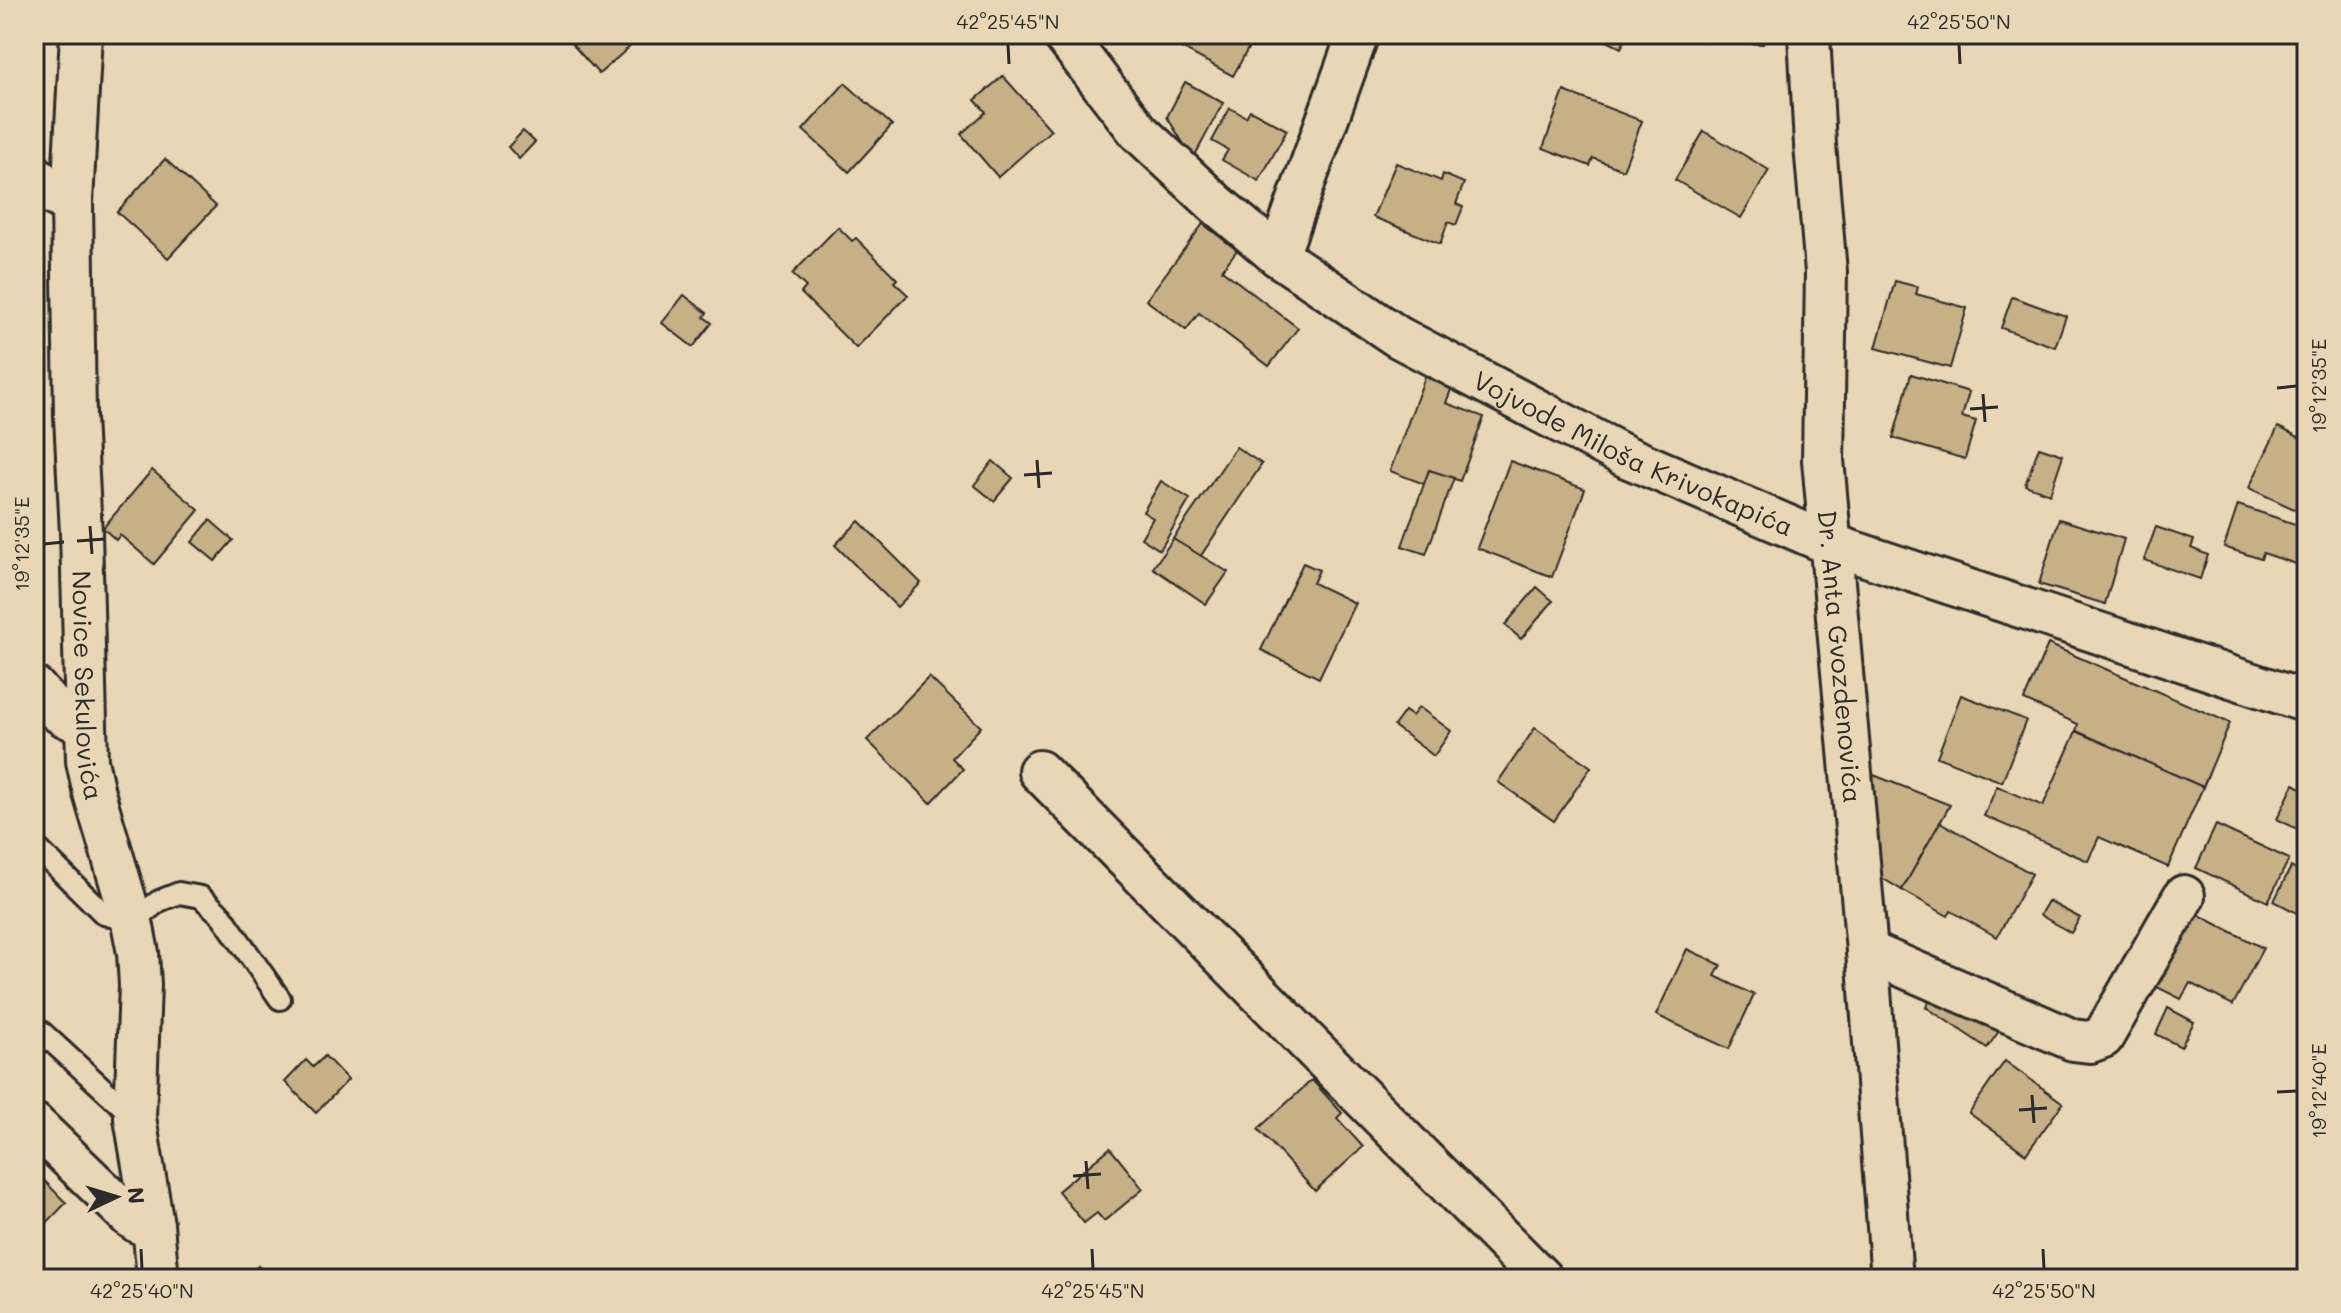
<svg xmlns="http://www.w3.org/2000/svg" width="2341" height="1313" viewBox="0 0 2341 1313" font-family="Mali,sans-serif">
	<rect width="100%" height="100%" fill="#e9d6b4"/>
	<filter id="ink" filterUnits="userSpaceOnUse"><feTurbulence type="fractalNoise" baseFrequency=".0125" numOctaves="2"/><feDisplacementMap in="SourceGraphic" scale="16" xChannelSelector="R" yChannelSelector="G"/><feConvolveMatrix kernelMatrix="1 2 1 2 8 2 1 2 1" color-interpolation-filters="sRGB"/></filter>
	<g filter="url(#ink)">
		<g fill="#c8b086" stroke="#2b2b2b" stroke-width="2">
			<polygon points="563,34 644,34 599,74"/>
			<polygon points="1168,34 1256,34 1233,76 1165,39"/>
			<polygon points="1593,34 1628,34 1621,48"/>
			<polygon points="1696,34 1764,34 1763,44 1696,41"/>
			<polygon points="1003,76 1051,130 998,177 961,134 986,112 975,100"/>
			<polygon points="1185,82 1223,103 1193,159 1167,117"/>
			<polygon points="845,83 892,125 849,172 803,130"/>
			<polygon points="1564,91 1642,121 1623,170 1593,158 1590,166 1543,148"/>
			<polygon points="1230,108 1246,117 1250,110 1287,130 1259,181 1222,160 1228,150 1212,141"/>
			<polygon points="523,131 535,142 519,159 508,147"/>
			<polygon points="1704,131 1769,170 1741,218 1675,180"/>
			<polygon points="165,159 216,206 168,258 117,212"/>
			<polygon points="1396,163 1441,181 1443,174 1464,183 1456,204 1463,207 1456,225 1448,222 1440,244 1373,217"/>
			<polygon points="1203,224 1237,250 1222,270 1298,328 1269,366 1199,313 1186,330 1146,300"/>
			<polygon points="838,227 852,241 856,238 897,279 894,282 908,295 856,348 801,293 806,287 792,274"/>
			<polygon points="1895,281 1918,287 1916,294 1967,308 1950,368 1876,348"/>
			<polygon points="684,295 707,313 704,317 712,323 693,347 662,323"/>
			<polygon points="2012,297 2066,316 2055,347 2001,328"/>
			<polygon points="1911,374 1969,392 1962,417 1976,421 1965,459 1893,438"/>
			<polygon points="1425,377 1452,387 1446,403 1484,417 1460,481 1429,470 1424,484 1390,471"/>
			<polygon points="2278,427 2307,441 2307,515 2249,488"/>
			<polygon points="1236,447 1262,464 1200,557 1173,539"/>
			<polygon points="2039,447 2063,455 2050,494 2025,485"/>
			<polygon points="993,461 1013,478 994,501 974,485"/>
			<polygon points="1510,461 1585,489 1552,577 1477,548"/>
			<polygon points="152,470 199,510 154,564 120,535 116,540 103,528"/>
			<polygon points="1429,470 1454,478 1426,554 1402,546"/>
			<polygon points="1161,481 1190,499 1160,550 1141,538 1153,518 1143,512"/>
			<polygon points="2238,505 2307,528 2296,564 2263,553 2261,559 2224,547"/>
			<polygon points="2059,519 2124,539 2105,604 2039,584"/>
			<polygon points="210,520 233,540 215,561 192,542"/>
			<polygon points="859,521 921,583 897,607 835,545"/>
			<polygon points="2156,527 2194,540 2191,548 2208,555 2200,579 2144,560"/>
			<polygon points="1173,539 1228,572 1206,604 1153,568"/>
			<polygon points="1303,563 1319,570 1313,583 1355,603 1319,678 1261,650"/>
			<polygon points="1537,587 1553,601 1521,639 1505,625"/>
			<polygon points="2048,644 2230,723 2203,787 2076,731 2078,724 2024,700"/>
			<polygon points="929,677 981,727 952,758 963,769 931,803 867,740"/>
			<polygon points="1961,695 2026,720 2002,782 1937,757"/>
			<polygon points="1419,707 1451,731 1434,756 1394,726 1405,711 1412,716"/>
			<polygon points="1535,728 1591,767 1554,821 1498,782"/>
			<polygon points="2076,731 2203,787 2168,867 2099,837 2088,861 1984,816 1997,786 2043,806"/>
			<polygon points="1871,774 1950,805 1902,890 1877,875"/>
			<polygon points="2294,784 2307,791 2307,834 2277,819"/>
			<polygon points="1940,822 2032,874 1997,937 1951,911 1948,916 1902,890"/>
			<polygon points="2216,825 2289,859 2268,902 2196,868"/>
			<polygon points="2291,867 2307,876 2307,918 2274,901"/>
			<polygon points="2048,901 2080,918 2071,933 2040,915"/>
			<polygon points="2195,913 2263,948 2233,1005 2190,983 2181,999 2147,982 2163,950 2173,956"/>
			<polygon points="1687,949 1721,965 1715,976 1754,995 1729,1049 1656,1015"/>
			<polygon points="1940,985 2002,1027 1987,1048 1926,1007"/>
			<polygon points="2168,1008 2194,1022 2181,1047 2156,1034"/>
			<polygon points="325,1056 348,1080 316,1113 285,1082 306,1060 313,1067"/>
			<polygon points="2005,1061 2063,1103 2026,1154 1969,1113"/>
			<polygon points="1312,1080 1342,1113 1337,1118 1363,1147 1315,1191 1258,1129"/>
			<polygon points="1110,1148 1143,1189 1104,1221 1097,1213 1084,1223 1058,1191"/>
			<polygon points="34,1170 66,1203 34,1236"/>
			<polygon points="258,1266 271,1279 246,1279"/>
		</g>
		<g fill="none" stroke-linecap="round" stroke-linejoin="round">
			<g stroke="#2b2b2b" stroke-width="26">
				<g id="lane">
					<polyline points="34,845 104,914 132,922 159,901 179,893 201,897 222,916 280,999"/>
					<polyline points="34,1025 135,1118"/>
				</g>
			</g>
			<g stroke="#2b2b2b" stroke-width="46">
				<g id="street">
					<path id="s1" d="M 81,34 L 72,202 L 75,417 L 81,533 L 87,761 L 94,793 L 132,922 L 138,953 L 140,985 L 135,1118 L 153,1225 L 158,1279"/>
					<path id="s2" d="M 1063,34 L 1139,132 L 1215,203 L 1278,256 L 1398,337 L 1627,457 L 1830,544 L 2307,702"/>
					<path id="s3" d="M 1809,34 L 1815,145 L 1826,272 L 1823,460 L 1867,951 L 1892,1279"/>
					<polyline points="34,175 56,196 72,202"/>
					<polyline points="1278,256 1358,34"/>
					<path d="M 34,687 C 49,703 62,721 85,722"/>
					<polyline points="1039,771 1542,1279"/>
					<polyline points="1867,951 2073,1040 2090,1042 2103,1037 2184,896"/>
					<polyline points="34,1124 129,1216 139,1223 153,1225"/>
				</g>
			</g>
			<use href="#lane" stroke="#e9d6b4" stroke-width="20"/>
			<use href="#street" stroke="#e9d6b4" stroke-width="40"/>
		</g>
	</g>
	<path fill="none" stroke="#2b2b2b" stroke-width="3" d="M 1008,44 L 1009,64M 1959,44 L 1960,64M 2277,388 L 2297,386M 1983,394 L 1985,422M 1970,409 L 1998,407M 1037,460 L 1039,488M 1024,475 L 1052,473M 90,526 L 92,554M 77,541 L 105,539M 44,544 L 64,542M 2277,1092 L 2297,1091M 2032,1095 L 2034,1123M 2019,1110 L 2047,1108M 1086,1161 L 1088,1189M 1073,1176 L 1101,1174M 141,1249 L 142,1269M 1092,1249 L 1093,1269M 2043,1249 L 2044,1269"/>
	<g text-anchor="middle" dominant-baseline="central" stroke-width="7" stroke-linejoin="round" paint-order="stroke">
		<g font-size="26" fill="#2b2b2b" stroke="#e9d6b4">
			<text stroke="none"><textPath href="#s2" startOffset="718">Vojvode Miloša Krivokapića</textPath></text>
			<text stroke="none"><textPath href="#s3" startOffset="624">Dr. Anta Gvozdenovića</textPath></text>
			<text stroke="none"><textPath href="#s1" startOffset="652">Novice Sekulovića</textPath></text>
		</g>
	</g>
	<rect width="2341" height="1313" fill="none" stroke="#e9d6b4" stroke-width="88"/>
	<g transform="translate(116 1197) rotate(86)" stroke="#e9d6b4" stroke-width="6" paint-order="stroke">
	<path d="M0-6L14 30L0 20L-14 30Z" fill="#2b2b2b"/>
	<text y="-12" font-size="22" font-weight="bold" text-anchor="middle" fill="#2b2b2b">N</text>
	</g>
	<rect x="44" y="44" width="2253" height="1225" fill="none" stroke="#2b2b2b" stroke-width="3"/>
	<g font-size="20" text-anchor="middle" fill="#2b2b2b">
		<text x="1008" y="29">42°25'45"N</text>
		<text x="1959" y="29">42°25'50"N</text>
		<text transform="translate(2319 386) rotate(-90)" y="7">19°12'35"E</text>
		<text transform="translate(22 544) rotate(-90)" y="7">19°12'35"E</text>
		<text transform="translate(2319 1091) rotate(-90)" y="7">19°12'40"E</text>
		<text x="142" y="1298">42°25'40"N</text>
		<text x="1093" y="1298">42°25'45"N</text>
		<text x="2044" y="1298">42°25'50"N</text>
	</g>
</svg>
